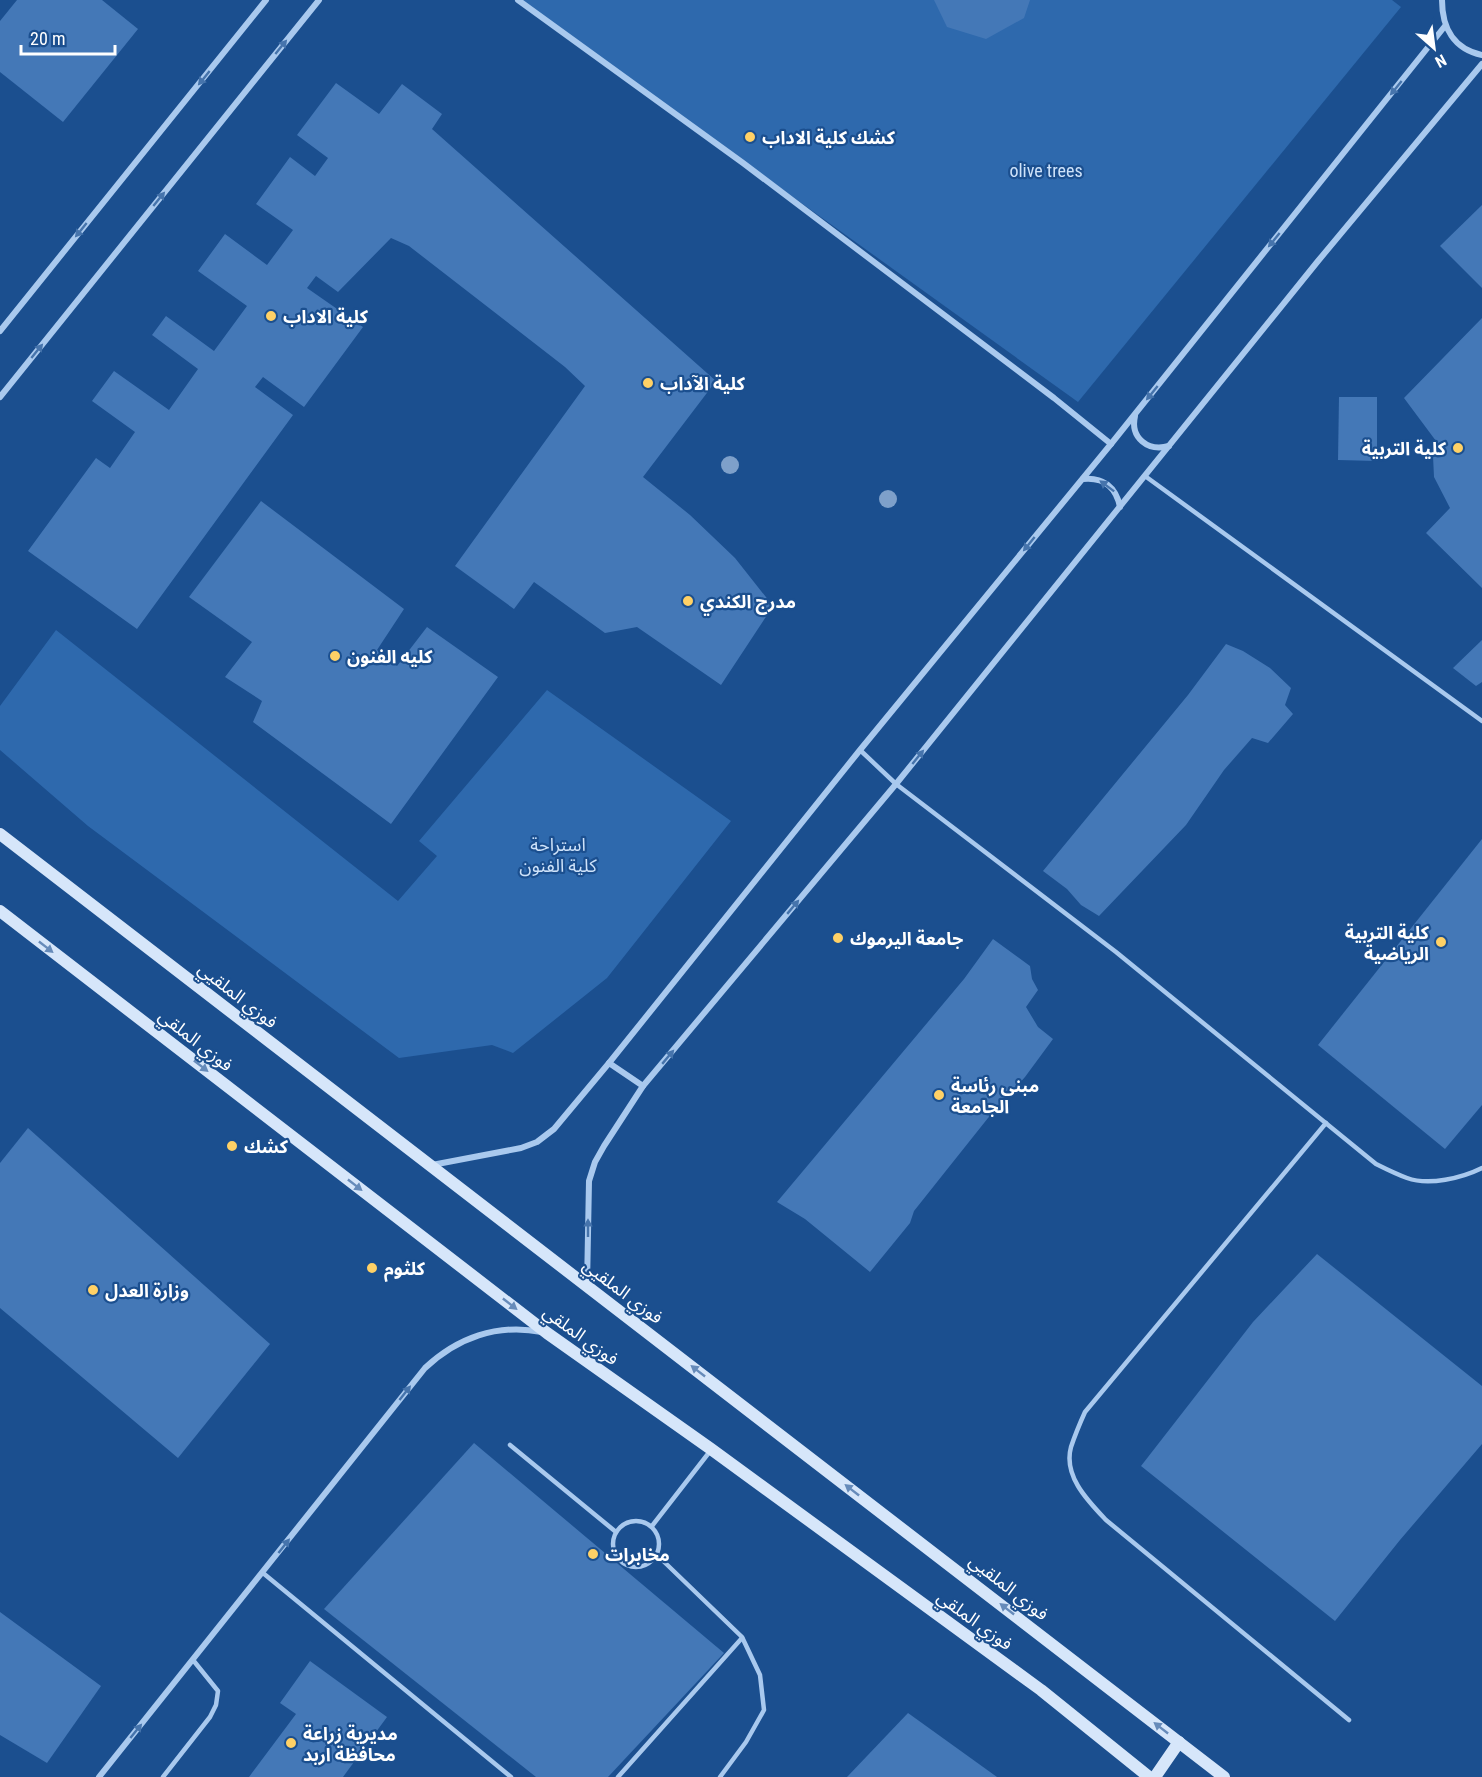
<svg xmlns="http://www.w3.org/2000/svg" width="1482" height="1777" viewBox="0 0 1482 1777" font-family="'Roboto Condensed','Noto Sans Arabic',sans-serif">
	<rect width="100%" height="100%" fill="#1b4f8f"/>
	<g fill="#2e69ad">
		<polygon points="519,0 1392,0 1401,7 1078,402"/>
		<polygon points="56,630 398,901 437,856 419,841 547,690 731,821 607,978 513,1053 492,1045 399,1058 88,826 0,750 0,706"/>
	</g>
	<g fill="#4478b7">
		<polygon points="17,0 102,0 138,29 63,122 0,72 0,21"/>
		<polygon points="934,0 1030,0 1024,18 986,39 947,27"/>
		<polygon points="336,83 379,114 402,84 442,114 432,129 716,381 643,477 690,515 735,558 773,606 721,685 637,627 605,633 534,582 514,609 455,566 585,386 565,367 409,246 391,238 338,292 316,276 307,288 363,327 304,407 263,377 255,387 293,415 137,629 28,551 96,458 110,468 135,432 92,401 114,371 169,410 198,369 152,335 166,316 214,351 247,306 198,271 225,234 267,265 293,230 256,204 290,157 315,176 328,158 297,135"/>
		<polygon points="1482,205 1482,288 1440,246"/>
		<polygon points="1482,318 1482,588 1426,533 1450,508 1434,477 1433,456 1436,441 1404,398"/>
		<polygon points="1339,397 1377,397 1377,461 1338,460"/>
		<polygon points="261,501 404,609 377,650 397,666 427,627 498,677 391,824 253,722 262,701 225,677 252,642 189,597"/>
		<polygon points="1482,640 1482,682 1476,686 1453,668"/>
		<polygon points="1226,644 1243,651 1270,668 1291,688 1285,705 1293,714 1268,743 1252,738 1224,770 1186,825 1099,916 1081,905 1067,889 1043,871 1188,695"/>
		<polygon points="1482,839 1482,1105 1445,1149 1318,1045"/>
		<polygon points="993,939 1030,966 1032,979 1038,990 1026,1007 1038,1027 1053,1039 1025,1077 988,1118 945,1172 914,1211 910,1223 870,1272 805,1219 777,1202 964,979"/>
		<polygon points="28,1128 270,1344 178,1458 0,1308 0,1163"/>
		<polygon points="1317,1254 1482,1386 1482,1444 1400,1540 1335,1621 1141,1466 1253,1322"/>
		<polygon points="474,1443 724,1653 608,1777 536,1777 324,1609"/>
		<polygon points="0,1612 101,1686 47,1763 0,1735"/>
		<polygon points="310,1661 387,1717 343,1777 249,1777 296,1714 280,1703"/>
		<polygon points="908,1713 997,1777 847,1777"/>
	</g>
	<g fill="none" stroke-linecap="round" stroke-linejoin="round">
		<g stroke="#a9c9ee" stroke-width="4.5">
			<polyline points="1145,476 1482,721"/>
			<path d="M 860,750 L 896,784 L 1116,952 L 1376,1164 C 1386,1169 1396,1174 1407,1178 C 1429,1186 1462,1178 1482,1168"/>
			<path d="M 1326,1123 L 1085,1412 C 1080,1423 1075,1435 1071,1447 C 1063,1476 1088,1501 1106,1520 L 1349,1720"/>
			<polyline points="510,1445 616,1532"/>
			<circle cx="636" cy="1544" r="23"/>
			<polyline points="652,1526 711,1450"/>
			<polyline points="657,1555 742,1637 760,1675 764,1710 746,1742 720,1777"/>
			<polyline points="263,1573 511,1777"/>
			<polyline points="163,1777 210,1717 216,1705 218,1691 193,1660"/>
			<polyline points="618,1777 742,1638"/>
		</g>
		<g stroke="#a9c9ee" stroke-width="6">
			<polyline points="518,0 743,163 1054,398 1111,444"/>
			<path d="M 1442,0 C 1442,28 1454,49 1482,55"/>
			<polyline points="0,331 266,0"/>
			<polyline points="0,397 319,0"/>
			<path d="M 1135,416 C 1130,438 1148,452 1169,446"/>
			<path d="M 1083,479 C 1103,477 1116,487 1120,507"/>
			<polyline points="609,1063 643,1086"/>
			<polyline points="432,1165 521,1148 537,1142 554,1129 609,1063 860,750 1111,444 1445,26"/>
			<polyline points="587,1286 589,1181 595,1162 604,1146 643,1086 896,784 1318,261 1482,64"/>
			<path d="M 99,1777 L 425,1368 C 457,1338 497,1323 542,1332"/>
		</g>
		<g stroke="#d6e6fa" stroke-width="12">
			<polyline points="0,834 1224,1777"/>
			<polyline points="0,911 547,1333 711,1449 1041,1690 1149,1777"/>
			<polyline points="1155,1777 1179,1742"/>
		</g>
	</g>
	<g fill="#7ea0ca">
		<circle cx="730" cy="465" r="9"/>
		<circle cx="888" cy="499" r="9"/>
	</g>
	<defs><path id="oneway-solid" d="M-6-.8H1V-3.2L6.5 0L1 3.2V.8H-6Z" transform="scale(1.5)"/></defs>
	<g fill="#4674ac">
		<use href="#oneway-solid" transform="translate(281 47) rotate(-51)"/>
		<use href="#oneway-solid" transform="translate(204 78) rotate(129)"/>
		<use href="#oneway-solid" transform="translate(1396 88) rotate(129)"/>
		<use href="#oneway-solid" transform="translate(159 199) rotate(-51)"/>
		<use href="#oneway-solid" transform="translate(81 230) rotate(129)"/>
		<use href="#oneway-solid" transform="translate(1274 240) rotate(129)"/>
		<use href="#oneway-solid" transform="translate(37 351) rotate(-51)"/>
		<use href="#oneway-solid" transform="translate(1152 393) rotate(129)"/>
		<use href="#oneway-solid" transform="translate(1107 486) rotate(-143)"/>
		<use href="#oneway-solid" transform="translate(1029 544) rotate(129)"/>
		<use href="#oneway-solid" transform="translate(918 757) rotate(-51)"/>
		<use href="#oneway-solid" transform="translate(793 907) rotate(-50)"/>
		<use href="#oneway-solid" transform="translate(668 1057) rotate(-50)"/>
		<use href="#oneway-solid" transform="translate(588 1228) rotate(-90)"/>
		<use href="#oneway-solid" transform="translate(405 1393) rotate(-52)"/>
		<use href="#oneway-solid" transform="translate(284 1546) rotate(-52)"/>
		<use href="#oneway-solid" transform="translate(136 1731) rotate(-51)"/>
	</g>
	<g fill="#668bba">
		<use href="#oneway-solid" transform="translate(46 947) rotate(38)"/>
		<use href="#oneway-solid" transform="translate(201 1066) rotate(38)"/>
		<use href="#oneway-solid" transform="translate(355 1185) rotate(38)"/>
		<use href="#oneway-solid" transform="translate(510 1304) rotate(38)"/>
		<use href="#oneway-solid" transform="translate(698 1371) rotate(-142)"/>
		<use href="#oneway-solid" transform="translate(852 1490) rotate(-142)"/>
		<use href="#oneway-solid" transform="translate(1007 1609) rotate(-142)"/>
		<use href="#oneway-solid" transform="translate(1161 1728) rotate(-142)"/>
	</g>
	<g fill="#ffd166" stroke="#1b4f8f" stroke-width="2">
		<circle cx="750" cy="137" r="6"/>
		<circle cx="271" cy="316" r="6"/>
		<circle cx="648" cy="383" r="6"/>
		<circle cx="1458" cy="448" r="6"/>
		<circle cx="688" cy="601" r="6"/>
		<circle cx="335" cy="656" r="6"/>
		<circle cx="838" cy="938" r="6"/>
		<circle cx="1441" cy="942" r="6"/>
		<circle cx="939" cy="1095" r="6"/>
		<circle cx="232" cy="1146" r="6"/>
		<circle cx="372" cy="1268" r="6"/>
		<circle cx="93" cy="1290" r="6"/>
		<circle cx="593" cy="1554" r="6"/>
		<circle cx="291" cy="1743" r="6"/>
	</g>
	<g text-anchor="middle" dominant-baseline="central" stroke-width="4.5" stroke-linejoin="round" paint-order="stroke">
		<g font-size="18" font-weight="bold" fill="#fff" stroke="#1b4f8f" text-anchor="start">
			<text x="762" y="137">كشك كلية الاداب</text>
			<text x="283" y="316">كلية الاداب</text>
			<text x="660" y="383">كلية الآداب</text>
			<text x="1446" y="448" text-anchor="end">كلية التربية</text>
			<text x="700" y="601">مدرج الكندي</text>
			<text x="347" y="656">كليه الفنون</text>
			<text x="1429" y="932" text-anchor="end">كلية التربية<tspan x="1429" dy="21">الرياضية</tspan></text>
			<text x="850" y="938">جامعة اليرموك</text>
			<text x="951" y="1085">مبنى رئاسة<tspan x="951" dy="21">الجامعة</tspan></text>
			<text x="244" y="1146">كشك</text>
			<text x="384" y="1268">كلثوم</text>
			<text x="105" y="1290">وزارة العدل</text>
			<text x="605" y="1554">مخابرات</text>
			<text x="303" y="1733">مديرية زراعة<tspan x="303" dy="21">محافظة اربد</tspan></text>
		</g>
		<g font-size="18" fill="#cfe3fa" stroke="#1b4f8f">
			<text x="1046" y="170">olive trees</text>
			<text x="558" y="844">استراحة<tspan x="558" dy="21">كلية الفنون</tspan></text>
		</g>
		<g font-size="18" fill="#fff" stroke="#1b4f8f">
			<text transform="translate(238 995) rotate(38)">فوزي الملقيي</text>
			<text transform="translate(196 1040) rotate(38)">فوزي الملقي</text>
			<text transform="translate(623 1291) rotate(37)">فوزي الملقيي</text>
			<text transform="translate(581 1335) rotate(36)">فوزي الملقي</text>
			<text transform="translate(1009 1587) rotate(38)">فوزي الملقيي</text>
			<text transform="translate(975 1620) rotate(36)">فوزي الملقي</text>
		</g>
	</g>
	<g transform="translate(1434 48) rotate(152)" stroke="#1b4f8f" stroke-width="4.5" paint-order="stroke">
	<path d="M0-4.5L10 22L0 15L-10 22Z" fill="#ffffff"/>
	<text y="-9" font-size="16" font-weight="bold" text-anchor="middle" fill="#ffffff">N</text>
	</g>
	<path d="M21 45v9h94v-9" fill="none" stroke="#ffffff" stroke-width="3"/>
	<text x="30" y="45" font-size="18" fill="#ffffff" stroke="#1b4f8f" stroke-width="4.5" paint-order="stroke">20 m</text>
</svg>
